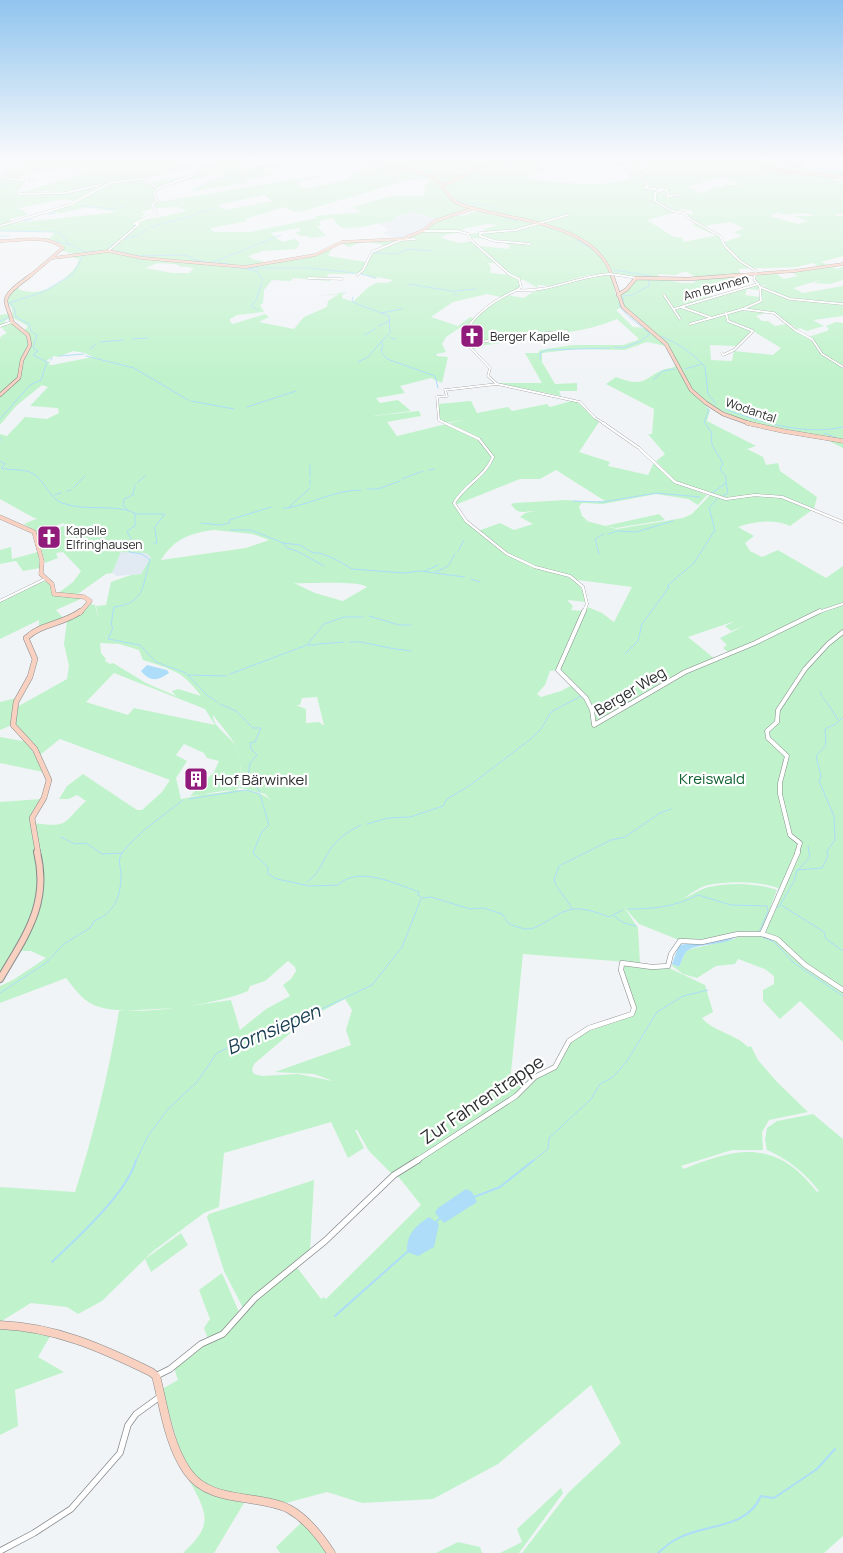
<svg xmlns="http://www.w3.org/2000/svg" width="843" height="1553" viewBox="0 0 843 1553" font-family="Manrope,sans-serif">
	<rect width="100%" height="100%" fill="#f1f4f7"/>
	<g fill="#e1e9f2">
		<polygon points="414,212 437,219 423,230 399,240 383,233 389,230 379,224 394,220 396,216"/>
		<polygon points="132,551 146,553 151,557 141,574 117,576 112,573 121,552"/>
	</g>
	<g fill="#c0f3cb" fill-rule="evenodd">
		<path d="M 0,160 L 177,160 L 178,163 L 189,165 L 202,160 L 263,160 L 242,166 L 250,169 L 289,160 L 309,160 L 268,172 L 274,175 L 250,179 L 244,183 L 194,191 L 191,190 L 225,176 L 218,173 L 156,189 L 154,193 L 159,202 L 321,175 L 319,178 L 298,182 L 299,187 L 309,189 L 349,179 L 351,174 L 361,171 L 364,167 L 357,165 L 361,162 L 342,163 L 345,161 L 327,160 L 487,160 L 489,162 L 492,160 L 538,160 L 540,168 L 547,169 L 526,178 L 530,180 C 562,182 602,189 631,178 L 623,169 L 632,170 L 629,166 L 619,166 L 616,163 L 623,162 L 622,160 L 638,160 L 642,168 L 640,161 L 651,160 L 827,160 L 801,166 L 817,172 L 816,174 L 824,175 L 824,177 L 826,172 L 843,170 L 843,177 L 833,180 L 843,181 L 843,214 L 837,214 L 836,216 L 843,216 L 843,256 L 821,262 L 837,269 L 843,267 L 843,280 L 830,284 L 814,283 L 820,280 L 793,288 L 803,293 L 843,286 L 843,316 L 813,320 L 824,326 L 807,331 L 800,328 L 795,330 L 793,328 L 795,326 C 779,325 780,308 750,311 L 769,312 L 756,316 L 762,321 L 768,321 L 775,326 L 786,324 C 797,333 814,338 819,351 L 818,345 L 808,337 L 827,331 L 829,329 L 826,326 L 836,322 L 843,323 L 843,448 L 823,438 L 832,438 C 788,431 721,424 691,387 C 679,372 677,353 662,339 C 650,328 617,312 620,293 L 628,289 L 636,279 L 650,279 L 613,274 L 608,263 L 612,274 L 588,275 L 558,283 L 588,276 L 612,275 L 615,293 L 622,307 L 616,310 L 633,327 L 646,328 L 666,346 L 647,342 L 625,350 L 577,349 L 542,353 L 542,362 L 555,384 L 577,383 L 577,391 L 559,391 L 561,396 L 497,383 L 542,383 L 525,353 L 538,353 L 540,350 L 573,345 L 623,345 L 638,340 L 638,338 L 617,319 C 584,333 549,335 514,337 L 509,342 L 478,346 L 474,350 L 467,343 L 470,340 L 463,336 L 464,328 L 461,327 L 446,337 L 442,344 L 446,352 L 436,354 L 437,356 L 448,357 L 442,383 L 431,378 L 400,386 L 405,393 L 376,398 L 380,403 L 398,400 L 411,411 L 365,417 L 419,411 L 421,416 L 387,422 L 397,436 L 463,420 L 446,423 L 439,420 L 438,404 L 471,401 L 477,413 L 508,407 L 512,411 L 547,404 L 550,407 L 575,400 L 599,422 L 579,452 L 610,462 L 608,466 L 648,475 L 654,462 L 674,482 L 707,495 L 698,505 L 688,499 L 656,494 L 603,504 L 582,503 L 579,506 L 582,516 L 589,522 L 579,519 L 617,529 L 683,518 L 692,514 L 710,495 L 728,499 L 676,482 L 656,461 L 665,454 L 648,434 L 652,434 L 654,409 L 606,384 L 616,377 C 651,391 645,371 675,367 L 674,357 L 686,385 L 710,410 L 707,421 L 756,446 L 747,449 L 763,457 L 766,465 L 778,463 L 780,471 L 817,497 L 814,509 C 785,495 760,493 729,499 C 736,499 744,496 752,496 C 772,495 796,498 812,510 L 790,526 C 775,519 753,521 738,527 L 754,536 L 745,543 L 750,551 L 762,557 L 778,550 L 826,578 L 843,566 L 843,989 L 810,968 L 778,939 L 766,933 L 768,921 L 780,893 L 778,888 C 758,881 729,881 708,885 C 699,887 692,893 684,898 C 691,896 700,889 709,887 C 730,882 757,883 777,890 L 761,932 L 739,933 L 702,941 L 679,940 L 639,924 L 624,907 L 638,928 L 640,963 L 523,954 L 510,1082 L 526,1084 L 515,1096 L 393,1175 L 369,1151 L 357,1130 L 355,1130 L 364,1148 L 348,1158 L 331,1122 L 224,1153 L 219,1207 L 204,1213 L 152,1252 L 102,1301 L 78,1314 L 67,1307 L 31,1303 L 0,1322 L 0,1187 L 75,1192 C 94,1133 109,1072 119,1011 L 176,1008 L 231,1000 L 240,1030 L 266,1009 L 290,996 L 283,985 L 291,979 L 296,971 L 295,967 L 288,961 L 265,981 L 250,986 L 248,991 C 216,1005 127,1019 94,1005 C 82,1000 74,988 66,978 L 0,1003 L 0,986 L 13,980 L 46,958 L 31,951 L 17,951 C 26,934 37,917 42,899 C 48,873 39,847 33,823 C 70,828 62,823 86,801 L 77,795 L 69,799 L 59,799 L 67,786 L 83,774 L 137,810 L 142,810 L 162,792 L 170,780 L 60,739 L 40,755 L 33,743 L 15,726 L 17,707 L 67,679 L 69,666 L 64,644 L 67,621 L 91,604 L 95,605 L 99,620 L 96,606 L 106,605 L 111,582 L 131,575 L 141,574 L 151,557 L 146,553 L 121,552 L 112,573 L 106,574 L 75,596 L 57,594 L 73,582 L 81,571 L 63,552 L 56,553 L 58,558 L 45,563 L 39,541 L 43,540 L 43,534 L 66,525 L 63,523 L 37,532 L 24,524 L 38,518 L 34,518 L 0,499 L 0,434 L 7,436 L 25,417 L 47,419 L 59,413 L 58,408 L 30,406 L 48,387 L 42,385 L 16,406 L 0,425 L 0,396 L 14,385 L 21,376 L 24,359 L 31,341 L 24,331 L 28,326 L 13,318 L 12,308 L 7,302 L 11,293 L 18,287 L 20,290 C 28,292 36,293 44,290 C 56,287 77,271 79,259 L 70,257 L 83,253 L 73,254 L 62,251 L 64,248 L 61,244 L 43,240 L 52,237 L 54,232 L 0,231 L 0,172 L 10,167 L 6,163 L 0,165 ZM 203,165 L 208,166 L 196,171 L 193,175 L 148,183 L 143,179 ZM 65,168 L 70,172 L 77,171 L 85,173 L 19,193 L 60,190 L 52,191 L 53,194 L 28,195 L 18,193 L 26,183 L 39,179 L 20,179 L 20,176 ZM 722,177 L 741,185 L 723,185 L 724,187 L 716,187 L 702,193 L 687,187 ZM 424,179 L 431,182 L 423,186 L 427,187 L 424,189 L 426,191 L 422,191 L 425,196 L 392,196 L 352,207 L 362,212 L 315,216 L 317,218 L 250,232 L 215,232 L 211,230 L 211,228 L 247,221 L 245,219 L 284,207 L 295,212 L 304,211 L 407,180 ZM 264,195 L 273,201 L 225,210 L 217,205 ZM 64,199 L 78,202 L 51,212 L 60,213 L 88,207 L 117,212 L 7,224 L 11,222 L 9,219 L 27,215 L 26,212 L 18,208 ZM 153,203 L 156,208 L 178,207 L 187,211 L 141,221 L 145,218 L 140,217 L 145,214 L 140,212 L 154,208 ZM 472,207 L 501,215 L 483,211 L 468,213 L 470,215 L 451,216 L 430,224 L 425,230 L 427,232 L 422,231 L 401,241 L 367,239 L 334,243 L 339,242 L 349,247 L 362,242 L 381,244 L 383,247 L 371,253 L 366,265 L 366,262 L 328,256 L 333,246 C 314,261 284,261 261,263 L 263,261 L 254,260 L 248,256 L 263,251 L 296,249 L 302,239 L 300,243 L 295,239 L 282,242 L 270,233 L 299,228 L 301,231 L 295,233 L 301,236 L 308,236 L 310,238 L 326,236 L 317,226 L 321,225 L 319,221 L 333,218 C 336,222 338,227 344,228 C 351,230 387,222 394,220 L 396,216 L 414,212 L 437,219 L 465,211 ZM 680,209 L 691,210 L 694,214 L 687,215 L 697,223 L 692,225 L 710,233 L 713,232 L 704,226 L 731,222 L 744,229 L 734,232 L 742,236 L 724,242 L 728,250 L 718,235 L 684,242 L 682,238 L 672,236 L 647,220 L 681,211 ZM 778,212 C 789,219 799,208 814,216 L 794,216 L 806,221 L 810,220 L 798,224 L 769,216 ZM 487,224 L 498,225 L 484,229 L 485,232 L 469,234 L 471,238 L 491,239 L 510,245 L 509,249 L 479,246 L 511,275 L 490,273 L 491,267 L 488,263 L 496,263 L 473,241 L 460,243 L 441,238 L 445,235 L 463,232 L 463,229 ZM 158,263 L 176,264 L 179,266 L 194,268 L 189,273 L 172,273 L 145,268 ZM 813,263 L 818,266 L 791,272 L 798,276 L 784,279 L 775,273 L 757,274 L 755,280 L 759,285 L 772,285 L 760,286 L 761,301 L 743,309 L 746,312 L 740,310 L 759,301 L 760,297 L 745,295 L 747,289 L 759,290 L 758,284 L 712,297 L 701,291 L 703,288 L 724,289 L 720,285 L 747,283 L 747,279 L 751,279 L 746,274 L 741,274 L 738,269 L 797,267 ZM 682,272 L 687,272 L 697,278 L 694,283 L 682,283 L 656,278 L 659,274 L 676,275 ZM 328,274 L 364,274 L 375,279 L 377,277 L 393,280 C 387,285 383,281 376,283 C 367,287 360,295 353,302 L 342,298 L 342,295 L 347,292 L 320,296 L 339,294 L 328,301 L 327,307 L 304,317 L 294,329 L 259,322 L 269,317 L 265,314 L 233,324 L 230,322 L 230,319 L 237,315 L 264,312 L 260,305 L 263,303 L 264,290 L 272,280 L 290,281 L 293,278 L 330,281 L 331,279 L 324,278 L 327,278 ZM 518,279 L 524,280 L 539,289 L 537,285 L 550,286 L 531,293 L 524,298 L 506,295 L 484,310 L 471,322 L 473,318 L 470,317 L 458,326 L 431,317 L 453,302 L 487,294 L 501,297 L 519,289 L 521,285 ZM 753,331 L 781,348 L 773,355 L 734,351 L 732,361 L 711,360 L 710,345 L 736,346 ZM 73,351 L 85,353 L 93,357 L 52,365 L 49,365 L 50,362 L 46,361 L 54,356 L 58,357 ZM 556,470 L 605,501 L 589,502 L 565,500 L 515,503 L 511,504 C 518,516 524,511 536,511 L 525,513 L 520,517 L 533,524 L 514,530 L 500,523 L 478,531 L 466,521 L 455,505 L 520,479 L 540,479 ZM 214,530 L 253,534 L 269,540 L 246,548 L 161,560 C 174,539 190,533 214,530 ZM 520,558 L 536,567 L 571,576 L 578,580 L 632,587 L 614,622 L 602,613 L 588,607 L 559,669 L 585,694 L 593,713 L 594,724 L 653,688 L 715,659 L 688,637 L 735,621 L 725,626 L 731,631 L 744,626 L 720,638 L 727,645 L 723,648 L 729,653 L 795,622 C 759,643 717,656 680,676 C 651,691 624,714 594,726 L 591,722 C 593,705 584,695 574,684 L 561,691 L 541,697 L 537,694 L 545,685 L 550,671 L 558,670 L 584,611 L 571,610 L 573,606 L 567,600 L 586,602 C 580,565 543,578 520,558 ZM 294,583 C 311,584 357,580 367,587 L 343,601 L 315,593 ZM 100,643 L 119,644 L 139,650 L 143,660 C 172,670 182,670 201,696 L 178,689 L 172,691 L 176,696 L 146,683 L 113,663 L 110,664 L 105,661 L 106,659 L 101,653 ZM 114,673 L 205,709 L 215,725 L 134,708 L 128,715 L 86,702 ZM 317,697 L 324,725 L 323,725 L 319,722 L 306,723 L 306,709 L 296,705 L 300,705 L 302,698 ZM 213,715 C 237,746 242,746 240,788 L 265,794 L 271,800 C 247,781 209,794 181,799 L 176,778 L 187,761 L 176,755 L 184,744 L 204,753 L 207,758 L 219,761 L 214,772 L 190,796 C 202,794 230,793 239,788 C 240,775 242,757 235,745 C 229,735 212,726 213,715 ZM 345,999 L 352,1010 L 346,1030 L 351,1045 L 275,1072 L 314,1074 L 333,1081 L 298,1074 L 262,1076 L 254,1074 L 252,1070 L 254,1064 L 307,1019 Z"/>
		<polygon points="5,314 10,315 9,319 5,320 6,324 11,323 26,335 29,346 23,356 18,378 0,395 0,339 1,336 7,333 0,326 0,315"/>
		<polygon points="659,514 665,520 616,528 605,526"/>
		<polygon points="11,547 12,559 38,552 40,568 23,571 16,561 0,564 0,550"/>
		<polygon points="44,581 51,584 52,593 83,598 56,610 65,620 39,628 39,620 0,639 0,602"/>
		<polygon points="16,698 12,725 0,730 0,702"/>
		<polygon points="0,737 28,742 43,772 0,763"/>
		<polygon points="41,799 34,809 30,822 36,843 40,887 28,925 0,976 0,802"/>
		<polygon points="737,935 758,935 775,940 799,962 843,991 843,1042 800,1001 780,1019 763,1001 763,990 774,984 774,976 765,969 738,959 735,964 716,966 697,978 683,974 671,965 672,964 679,967 686,951 691,949 735,939"/>
		<path d="M 623,964 L 652,968 L 667,967 L 705,985 L 713,1012 L 702,1018 C 714,1032 734,1033 748,1047 L 751,1046 L 758,1060 L 777,1082 L 808,1112 L 769,1120 L 762,1132 L 763,1150 L 732,1150 L 681,1166 L 684,1169 C 739,1146 777,1140 817,1192 L 819,1191 C 804,1172 789,1160 767,1150 L 765,1140 L 767,1128 L 777,1121 L 813,1114 L 843,1139 L 843,1536 L 824,1553 L 522,1553 L 568,1493 L 621,1443 L 591,1385 L 498,1464 L 433,1499 L 362,1503 L 327,1492 L 286,1503 L 215,1489 L 201,1483 L 186,1465 L 179,1448 L 162,1389 L 178,1380 L 174,1368 L 201,1346 L 231,1330 L 243,1311 L 296,1266 L 321,1299 L 324,1297 L 326,1299 L 421,1205 L 397,1175 C 444,1145 491,1115 535,1080 C 541,1075 550,1073 555,1068 C 564,1059 564,1045 576,1037 C 593,1026 627,1024 636,1008 L 622,971 Z"/>
		<polygon points="314,1180 310,1252 243,1308 224,1271 207,1217 209,1214"/>
		<polygon points="181,1233 188,1245 151,1272 145,1259"/>
		<polygon points="222,1273 239,1312 223,1332 208,1339 204,1328 210,1319 199,1290"/>
		<polygon points="0,1328 52,1333 38,1357 64,1372 15,1390 18,1426 0,1435"/>
		<path d="M 190,1482 L 203,1491 L 244,1503 L 214,1553 L 183,1553 C 212,1526 209,1516 190,1482 Z"/>
		<polygon points="561,1488 563,1493 519,1553 500,1553 522,1542 517,1529"/>
		<polygon points="302,1522 314,1531 328,1553 280,1553 276,1547"/>
		<polygon points="458,1542 480,1547 482,1553 436,1553"/>
	</g>
	<g fill="#adddf9">
		<path d="M 147,665 L 167,670 L 169,673 C 158,681 150,682 141,671 Z"/>
		<path d="M 736,937 C 726,946 693,943 686,952 C 683,956 681,963 679,967 L 672,964 L 679,945 Z"/>
		<polygon points="466,1189 472,1192 477,1202 444,1223 435,1213 438,1208"/>
		<path d="M 429,1217 L 439,1224 L 434,1247 L 418,1256 L 407,1252 C 406,1235 415,1226 429,1217 Z"/>
	</g>
	<g fill="none" stroke-linecap="round" stroke-linejoin="round">
		<g stroke="#adddf9" stroke-width="1">
			<polyline points="355,160 381,167 378,169 429,177"/>
			<polyline points="774,160 782,163 782,166 843,172"/>
			<polyline points="94,163 97,162"/>
			<polyline points="434,177 442,184"/>
			<polyline points="214,180 292,160"/>
			<polyline points="0,186 5,185"/>
			<polyline points="194,190 210,181"/>
			<polyline points="456,201 491,206 499,213"/>
			<polyline points="82,206 113,209 123,207"/>
			<polyline points="49,214 55,213"/>
			<polyline points="195,214 215,208"/>
			<polyline points="505,217 517,221"/>
			<polyline points="24,221 32,219"/>
			<polyline points="151,227 194,215"/>
			<polyline points="564,230 576,236"/>
			<polyline points="0,231 59,232 69,244 85,252"/>
			<polyline points="0,236 9,236"/>
			<polyline points="124,239 139,235 148,228"/>
			<polyline points="577,240 589,247"/>
			<polyline points="53,241 70,245"/>
			<polyline points="109,248 115,243"/>
			<polyline points="111,250 139,256 183,255 192,257"/>
			<polyline points="86,252 102,251"/>
			<polyline points="373,253 397,254 408,249 432,251"/>
			<polyline points="191,259 210,263"/>
			<polyline points="211,263 281,235"/>
			<polyline points="218,263 229,264"/>
			<polyline points="235,268 309,268 355,273"/>
			<polyline points="247,269 257,271 263,280"/>
			<polyline points="614,270 651,276"/>
			<polyline points="361,274 376,278"/>
			<polyline points="408,284 452,291 457,296"/>
			<polyline points="454,291 476,289"/>
			<polyline points="353,297 352,301 355,303 389,316 390,333"/>
			<polyline points="623,301 623,296 632,295 649,286 649,280"/>
			<polyline points="619,304 620,307"/>
			<polyline points="621,308 627,315"/>
			<polyline points="258,310 251,306 256,300 262,282"/>
			<polyline points="381,313 402,309"/>
			<polyline points="628,316 642,327"/>
			<polyline points="0,321 8,318"/>
			<polyline points="379,326 389,321"/>
			<polyline points="365,335 375,329"/>
			<path d="M 661,336 C 677,343 693,353 705,367 L 708,394 L 716,404"/>
			<polyline points="391,338 395,339"/>
			<polyline points="133,339 147,338"/>
			<polyline points="642,340 650,334 644,329"/>
			<polyline points="101,342 123,340"/>
			<polyline points="614,347 623,348 641,341"/>
			<polyline points="90,349 96,344"/>
			<polyline points="381,352 383,344 381,342 389,334"/>
			<polyline points="382,353 387,359 435,376 438,388"/>
			<polyline points="60,356 84,354"/>
			<polyline points="86,356 134,368 188,400"/>
			<polyline points="540,359 540,353 547,350 610,348"/>
			<polyline points="51,360 52,358"/>
			<polyline points="358,362 368,357 381,342"/>
			<polyline points="685,369 702,364"/>
			<polyline points="653,380 663,371 675,369"/>
			<polyline points="191,401 234,409"/>
			<polyline points="247,407 296,391"/>
			<path d="M 707,409 L 709,410 L 704,422 L 712,433 C 708,446 719,453 723,464 L 720,469 L 726,477 L 726,483 L 712,493"/>
			<path d="M 725,409 C 760,422 805,436 843,427"/>
			<polyline points="0,419 30,385 41,380 47,362 33,355 38,351 33,348 37,335 31,331 29,324 16,317 14,307 9,303 43,292 73,274 84,254"/>
			<polyline points="824,433 837,438"/>
			<polyline points="0,437 0,441"/>
			<path d="M 0,461 L 5,464 L 1,468 C 11,471 22,468 32,473 C 45,480 48,497 62,503 C 85,512 112,503 135,513 L 135,526 L 127,531 L 134,545 L 129,552 L 142,554 L 150,560 C 142,585 146,603 114,607 L 111,625 L 113,628 L 108,639 L 140,645 L 156,662 L 186,673 L 207,695 L 217,702"/>
			<polyline points="310,465 310,477"/>
			<polyline points="429,470 434,469"/>
			<polyline points="402,479 423,471"/>
			<polyline points="310,480 310,485"/>
			<polyline points="137,483 145,476"/>
			<polyline points="73,488 85,476"/>
			<polyline points="367,489 378,489 400,481"/>
			<polyline points="67,491 71,490"/>
			<polyline points="55,495 61,493"/>
			<polyline points="721,497 728,493 726,483"/>
			<polyline points="573,501 603,502 656,493 700,497"/>
			<polyline points="283,508 288,508 310,488"/>
			<path d="M 288,508 C 313,503 336,490 361,490"/>
			<polyline points="128,510 123,506 124,499 133,495 135,485"/>
			<polyline points="135,514 165,514 154,528"/>
			<polyline points="201,523 220,525 230,523 229,520 271,507"/>
			<polyline points="230,530 251,530 283,543 287,548 297,551 324,566"/>
			<polyline points="608,534 617,531 636,532 673,521"/>
			<polyline points="154,543 157,543 155,529"/>
			<polyline points="283,543 300,545 313,553 320,553 335,559 352,569 404,573 420,571 464,577"/>
			<polyline points="458,551 464,540"/>
			<polyline points="599,554 595,539 604,534"/>
			<polyline points="425,571 438,565"/>
			<polyline points="436,572 448,566 455,554"/>
			<polyline points="471,579 480,582"/>
			<polyline points="369,616 399,625 411,625"/>
			<polyline points="349,642 361,642 395,649"/>
			<polyline points="318,644 344,642"/>
			<polyline points="308,645 317,645"/>
			<polyline points="396,649 411,651"/>
			<polyline points="625,654 638,641 642,624 669,587 667,586 694,563 715,530 709,508 717,499"/>
			<polyline points="230,674 307,645 324,624 344,617 363,617"/>
			<polyline points="188,675 227,676"/>
			<polyline points="820,692 822,696"/>
			<polyline points="823,698 827,703"/>
			<polyline points="220,704 236,711 253,728 261,728 255,742 250,743 251,749 257,755 250,763 248,775 260,792"/>
			<polyline points="828,704 838,720"/>
			<path d="M 189,799 L 246,790 L 260,794 L 269,825 L 261,833 L 253,853 L 268,867 L 268,874 L 277,879 L 310,886 L 338,885 C 358,865 396,884 419,892 L 418,895 L 422,898 L 431,897 L 470,909 L 484,908 L 502,914 L 509,924 C 515,926 522,929 528,929 C 541,929 558,910 574,909 C 586,908 598,913 609,917 L 623,910"/>
			<polyline points="367,824 388,818 410,817 443,806 447,799 469,786 532,738 541,729 551,712 581,696"/>
			<polyline points="61,837 75,844 86,843 102,854 122,853"/>
			<polyline points="799,869 810,857 808,846"/>
			<path d="M 307,882 C 319,874 321,864 328,853 C 335,840 348,831 361,825"/>
			<polyline points="556,885 554,880 559,866 611,840 625,837 660,813 671,809"/>
			<polyline points="557,887 572,908"/>
			<polyline points="781,905 824,932 826,939 843,951"/>
			<polyline points="775,907 779,907 794,881 797,870 822,868 828,856 827,851 835,840 834,816 819,781 821,777 816,756 826,745 825,729 836,724 843,717"/>
			<path d="M 628,909 C 654,909 674,907 698,895 L 731,905 L 767,906 L 768,911 L 759,932"/>
			<polyline points="614,916 624,923 636,926"/>
			<polyline points="760,936 774,942 794,963 843,996"/>
			<path d="M 0,993 L 46,963 L 64,944 L 91,927 L 94,921 C 114,913 121,897 121,875 C 121,867 117,860 122,853 C 135,835 165,814 183,800"/>
			<polyline points="136,1161 148,1136 167,1110 197,1082 217,1053 255,1034 290,1024 372,985 402,947 421,899"/>
			<polyline points="533,1161 548,1149 549,1138 591,1099 600,1084 613,1077 627,1061 657,1012 683,996 708,990"/>
		</g>
		<g stroke="#adddf9" stroke-width="2">
			<polyline points="474,1197 500,1187 534,1160"/>
			<polyline points="436,1222 440,1218"/>
			<path d="M 52,1262 C 77,1238 128,1192 136,1160"/>
			<polyline points="335,1316 407,1252"/>
			<path d="M 658,1553 C 663,1549 668,1544 673,1541 C 701,1523 746,1531 761,1496 L 774,1498 L 817,1469 L 835,1449"/>
		</g>
		<g stroke="#878a8c" stroke-width="2.5">
			<g id="street-far4">
				<polyline points="26,160 0,174 5,178 28,181 18,192 19,194 64,193 100,185"/>
				<polyline points="207,160 200,163 210,161"/>
				<polyline points="639,160 643,168 637,170 648,185 645,188 662,190 655,193 655,201 672,211 684,213 690,219 720,236 725,246 740,261 756,271 754,279 760,287 761,301 743,309 690,324"/>
				<polyline points="816,168 843,164"/>
				<polyline points="816,168 825,172 824,176"/>
				<polyline points="833,168 843,166"/>
				<polyline points="660,189 667,190 668,196 679,195"/>
				<polyline points="134,224 156,213 152,204 157,201 154,193 157,189 193,175 212,161"/>
				<polyline points="0,226 69,205 110,183 142,179 158,188"/>
				<polyline points="423,231 458,231 468,234 471,240 509,274 519,279 521,287 517,290"/>
				<polyline points="480,233 516,230 568,215"/>
				<polyline points="480,233 480,236 495,241 530,244"/>
				<polyline points="108,251 139,224 136,224"/>
				<polyline points="357,275 363,270 372,252 401,240 415,239"/>
				<polyline points="618,275 636,278"/>
				<polyline points="308,278 342,279"/>
				<polyline points="760,287 790,299 843,304"/>
				<path d="M 517,290 C 494,300 475,313 463,335 L 464,341 L 490,368 L 488,376 L 497,384 L 580,402 L 595,418 L 605,424"/>
				<path d="M 517,290 C 548,293 578,276 609,274"/>
				<polyline points="664,295 680,319"/>
				<polyline points="681,307 712,318"/>
				<polyline points="674,309 758,284"/>
				<polyline points="742,309 774,313 795,330 812,339 822,354 843,367"/>
				<polyline points="0,326 12,322"/>
				<polyline points="469,345 505,337 567,331"/>
				<polyline points="722,353 723,355 734,350 753,331 728,321 726,313"/>
				<polyline points="447,424 439,420 437,397 447,396 445,390 497,384"/>
			</g>
		</g>
		<g stroke="#878a8c" stroke-width="3">
			<g id="street-far3">
				<path d="M 445,423 L 479,439 L 493,457 C 485,477 464,485 454,503 L 466,521 L 507,554 L 535,567 L 570,576 L 583,587 L 587,604 L 583,613"/>
				<polyline points="603,423 639,448 675,482 726,499 755,495 782,497 843,522"/>
				<polyline points="0,601 45,579"/>
				<polyline points="816,613 843,604"/>
			</g>
		</g>
		<g stroke="#878a8c" stroke-width="5">
			<g id="street-far2">
				<polyline points="584,611 558,670 586,698 592,710 594,725 685,672 755,643 820,611"/>
				<polyline points="797,853 800,843 790,835 780,794 780,783 787,756 768,738 767,731 777,722 778,710 805,669 828,644 843,632"/>
			</g>
		</g>
		<g stroke="#878a8c" stroke-width="5.5">
			<g id="street-far1">
				<polyline points="762,934 798,852"/>
				<polyline points="416,1161 516,1096 535,1077 555,1067 569,1041 589,1028 632,1014 634,1008 621,970 622,963 652,967 668,966 671,954 680,941 702,942 738,934 762,934 777,939 805,965 843,990"/>
			</g>
		</g>
		<g stroke="#878a8c" stroke-width="7">
			<g id="street">
				<polyline points="156,1376 170,1369 201,1344 223,1334 255,1298 325,1241 394,1175 418,1160"/>
				<polyline points="0,1551 34,1533 71,1509 120,1453 128,1425 136,1414 161,1396"/>
			</g>
		</g>
		<g stroke="#878a8c" stroke-width="3">
			<g id="secondary-far5">
				<path d="M 365,160 C 384,165 416,169 432,177 C 444,183 447,199 459,204 C 505,221 595,220 612,276"/>
				<polyline points="745,160 779,171 843,177"/>
				<path d="M 441,185 C 459,181 474,169 491,160"/>
				<path d="M 0,241 C 19,241 48,234 63,248 L 30,276"/>
				<polyline points="53,258 108,251 142,258 245,267 315,255 342,242 403,239 424,230 435,221 474,208"/>
				<polyline points="725,276 795,271 843,264"/>
			</g>
		</g>
		<g stroke="#878a8c" stroke-width="4">
			<g id="secondary-far4">
				<polyline points="612,275 623,307 666,344 691,390 706,403 723,414 751,424"/>
				<polyline points="618,295 627,289 636,278 688,279 741,275"/>
				<path d="M 0,395 L 19,378 L 22,360 L 30,345 L 28,335 L 12,322 C 11,314 7,309 6,302 C 4,293 25,280 31,275"/>
			</g>
		</g>
		<g stroke="#878a8c" stroke-width="4.5">
			<g id="secondary-far3">
				<polyline points="747,423 783,431 843,441"/>
				<polyline points="0,517 34,532 42,561 41,574 52,584 54,594 84,597 90,601 80,613"/>
			</g>
		</g>
		<g stroke="#878a8c" stroke-width="6">
			<path id="secondary-far2" d="M 38,853 L 32,818 L 44,798 L 49,780 L 35,749 L 13,725 L 16,702 L 30,677 L 35,659 L 26,638 C 42,623 64,624 81,611"/>
		</g>
		<g stroke="#878a8c" stroke-width="8">
			<path id="secondary-far1" d="M 0,979 C 25,936 50,904 37,852"/>
		</g>
		<g stroke="#878a8c" stroke-width="9">
			<path id="secondary" d="M 0,1325 C 55,1327 102,1348 151,1372 L 156,1376 C 164,1407 168,1443 187,1471 C 210,1505 256,1493 289,1509 C 307,1519 320,1536 331,1553"/>
		</g>
		<use href="#street-far4" stroke="#fff" stroke-width="2"/>
		<use href="#street-far3" stroke="#fff" stroke-width="2.5"/>
		<use href="#street-far2" stroke="#fff" stroke-width="4"/>
		<use href="#street-far1" stroke="#fff" stroke-width="4.5"/>
		<use href="#street" stroke="#fff" stroke-width="5.5"/>
		<use href="#secondary-far5" stroke="#f8d1c1" stroke-width="2.5"/>
		<use href="#secondary-far4" stroke="#f8d1c1" stroke-width="3"/>
		<use href="#secondary-far3" stroke="#f8d1c1" stroke-width="4"/>
		<use href="#secondary-far2" stroke="#f8d1c1" stroke-width="5"/>
		<use href="#secondary-far1" stroke="#f8d1c1" stroke-width="6"/>
		<use href="#secondary" stroke="#f8d1c1" stroke-width="8"/>
		<g stroke="#878a8c" stroke-width="2.5" stroke-linecap="butt">
			<polyline id="street-bridge" points="609,274 618,275"/>
		</g>
		<use href="#street-bridge" stroke="#fff" stroke-width="2"/>
	</g>
	<linearGradient id="sky" x2="0" y2="1"><stop stop-color="#90c4ef"/><stop offset="0.42" stop-color="#f9fafb"/><stop offset="1" stop-color="#f9fafb" stop-opacity="0"/></linearGradient>
	<rect width="843" height="377" fill="url(#sky)"/>
	<defs>
		<g id="church-square" transform="scale(1.25)"><rect x="-9" y="-9" width="18" height="18" rx="4" fill="#901b7a" stroke="#fff"/><path d="M-1.2-6h2.4v3.5h3.3v2.4h-3.3V6h-2.4V-.1h-3.3v-2.4h3.3Z" fill="#fff"/></g>
		<g id="building-square" transform="scale(1.25)"><rect x="-9" y="-9" width="18" height="18" rx="4" fill="#901b7a" stroke="#fff"/><path d="M-4-6H4V6H1V3H-1V6H-4ZM-2.5-4.3h1.7v1.8h-1.7ZM.8-4.3h1.7v1.8H.8ZM-2.5-1h1.7V.8h-1.7ZM.8-1h1.7V.8H.8Z" fill="#fff"/></g>
	</defs>
	<g fill-rule="evenodd">
		<use href="#church-square" x="472" y="336"/>
		<use href="#church-square" x="49" y="537"/>
		<use href="#building-square" x="196" y="779"/>
	</g>
	<g text-anchor="middle" dominant-baseline="central" stroke-width="4.5" stroke-linejoin="round" paint-order="stroke">
		<g font-size="12" fill="#2d2e2f" stroke="#fff">
			<text transform="translate(716 287) rotate(-16)">Am Brunnen</text>
			<text transform="translate(751 410) rotate(19)">Wodantal</text>
		</g>
		<g font-size="12" fill="#2d2e2f" stroke="#fff" text-anchor="start">
			<text x="490" y="336">Berger Kapelle</text>
			<text x="66" y="530">Kapelle<tspan x="66" dy="14">Elfringhausen</tspan></text>
		</g>
		<g font-size="15" fill="#2d2e2f" stroke="#fff">
			<text transform="translate(630 691) rotate(-31)">Berger Weg</text>
		</g>
		<g font-size="15" fill="#0d5f2e" stroke="#fff">
			<text x="712" y="778">Kreiswald</text>
		</g>
		<g font-size="15" fill="#2d2e2f" stroke="#fff" text-anchor="start">
			<text x="214" y="779">Hof Bärwinkel</text>
		</g>
		<g font-size="18" fill="#2d2e2f" stroke="#fff">
			<text transform="translate(482 1099) rotate(-34)">Zur Fahrentrappe</text>
		</g>
		<g font-size="19" font-style="italic" fill="#1d4154" stroke="#fff">
			<text transform="translate(273 1029) rotate(-23)">Bornsiepen</text>
		</g>
	</g>
</svg>
